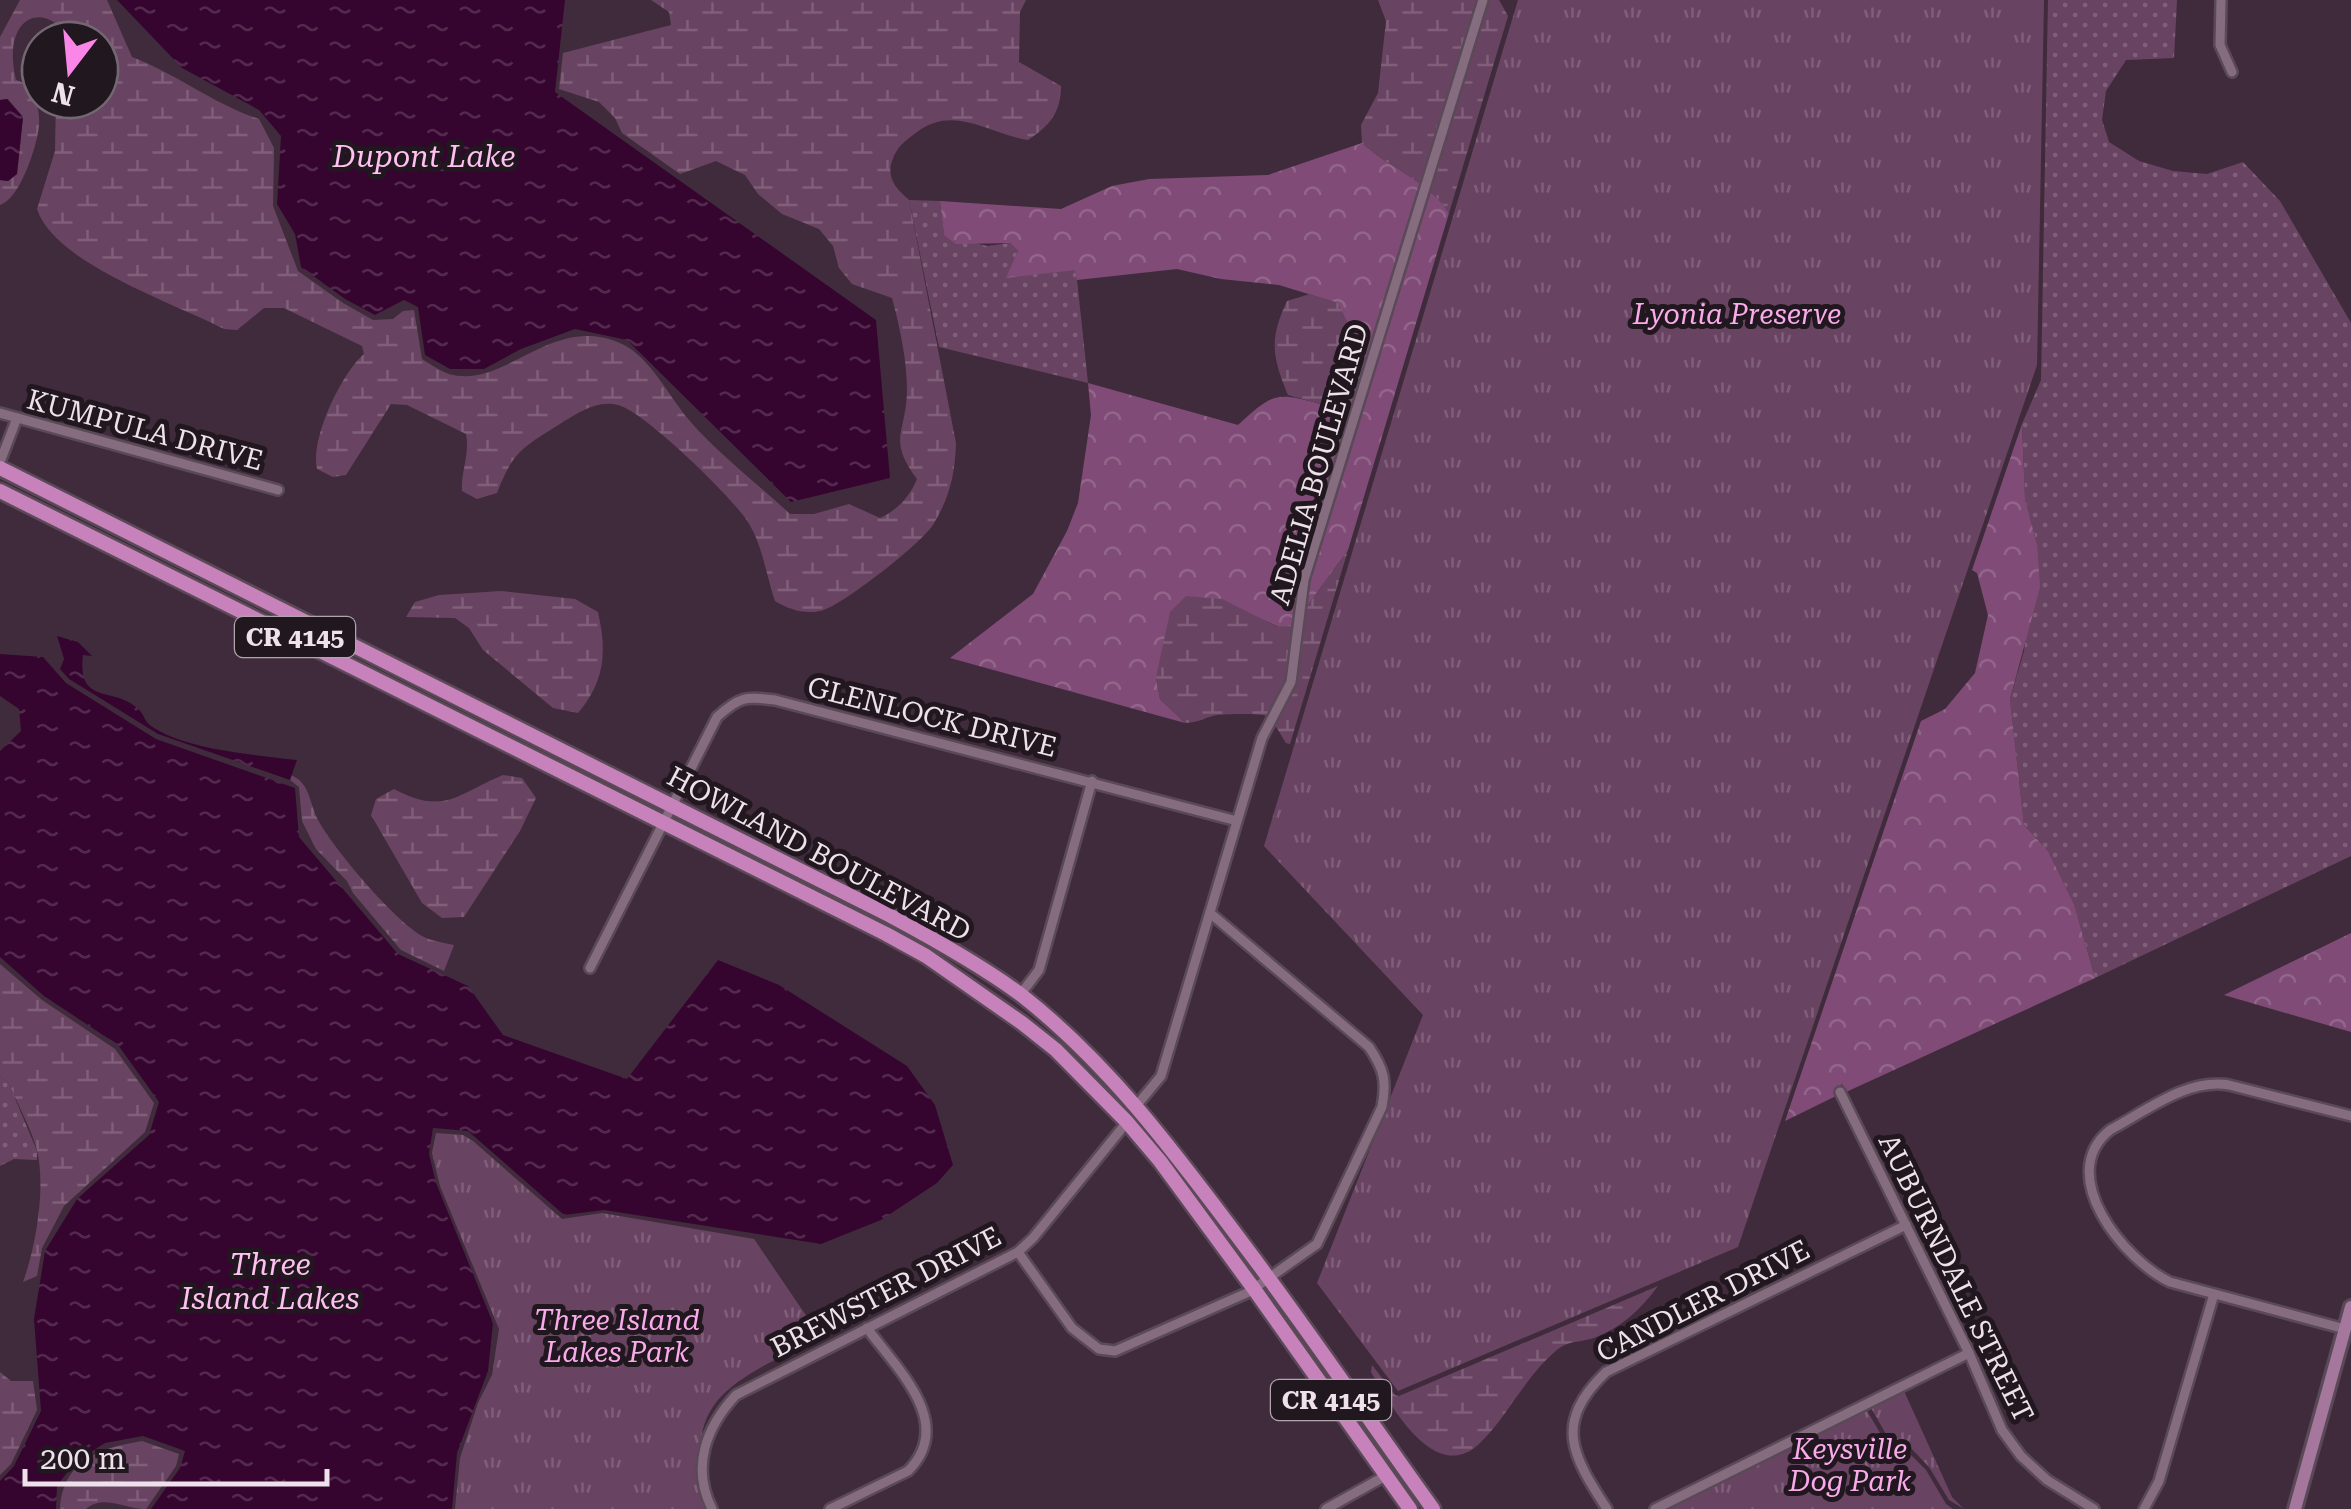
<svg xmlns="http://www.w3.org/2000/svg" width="2351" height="1509" viewBox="0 0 2351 1509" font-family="'Roboto Serif',serif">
	<defs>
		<pattern id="grass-dots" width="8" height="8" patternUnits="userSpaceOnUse" patternTransform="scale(2.5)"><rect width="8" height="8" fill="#694462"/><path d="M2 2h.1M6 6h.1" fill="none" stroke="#7f5f79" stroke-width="1.8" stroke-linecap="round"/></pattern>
		<pattern id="forest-crowns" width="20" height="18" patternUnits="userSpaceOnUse" patternTransform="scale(2.5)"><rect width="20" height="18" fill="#804c77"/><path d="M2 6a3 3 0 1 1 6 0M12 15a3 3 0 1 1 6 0" fill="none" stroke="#92668a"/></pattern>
		<pattern id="wetland-marsh" width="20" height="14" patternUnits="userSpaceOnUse" patternTransform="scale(2.5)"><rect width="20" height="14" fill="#694462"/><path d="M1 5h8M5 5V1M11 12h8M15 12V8" fill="none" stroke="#7f5f79"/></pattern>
		<pattern id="park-tufts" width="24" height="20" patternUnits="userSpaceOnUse" patternTransform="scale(2.5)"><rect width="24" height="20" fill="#694462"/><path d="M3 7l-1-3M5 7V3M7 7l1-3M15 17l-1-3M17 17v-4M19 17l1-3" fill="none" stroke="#7f5f79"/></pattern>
		<pattern id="water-ripples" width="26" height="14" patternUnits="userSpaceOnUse" patternTransform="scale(2.5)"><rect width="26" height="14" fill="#35052f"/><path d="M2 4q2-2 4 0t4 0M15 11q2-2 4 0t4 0" fill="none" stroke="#53294d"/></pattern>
	</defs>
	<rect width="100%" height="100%" fill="#402b3c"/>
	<g fill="url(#grass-dots)">
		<polygon points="2048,0 2177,0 2174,58 2126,60 2106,91 2102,120 2109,142 2139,161 2173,171 2207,174 2243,162 2280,201 2351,323 2351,856 2095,978 2074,904 2048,851 2024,825 2010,699 2024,651 2037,544 2025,499 2022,424 2041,380"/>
		<polygon points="909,200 940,201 944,235 987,246 1010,243 1018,251 1014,261 1076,270 1088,383 939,347"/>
		<polygon points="0,1076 9,1084 37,1151 37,1160 14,1159 0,1166"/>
	</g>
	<g fill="url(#forest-crowns)">
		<path d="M 1362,143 C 1390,169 1428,180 1449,213 L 1348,550 L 1294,624 L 1279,627 L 1257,617 L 1156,677 L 1160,699 L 1185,723 L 950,658 L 1033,594 L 1067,531 L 1078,503 L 1091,415 L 1088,383 L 1238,425 C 1272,394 1275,391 1320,404 L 1338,303 L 1279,285 L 1221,279 L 1177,269 L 1077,280 L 1075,270 L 1006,278 L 1018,251 L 1010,243 L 956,244 L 944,235 L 940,201 L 1061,209 L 1112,186 L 1149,179 L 1268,175 Z"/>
		<polygon points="2022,424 2025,499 2037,544 2040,587 2010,699 2024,825 2048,851 2074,904 2095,978 1846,1092 1842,1084 1834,1090 1836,1096 1785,1121 1921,721 1945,709 1975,673 1988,615 1977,573 1972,570"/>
		<polygon points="2351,933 2351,1032 2224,995"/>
	</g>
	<g fill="url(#wetland-marsh)">
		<path d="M 20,0 L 107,0 L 132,57 C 177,74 213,104 259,119 L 274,148 L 273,206 L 298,271 L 343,303 L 373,320 L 393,319 L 403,311 L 414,310 L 422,359 C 430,364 440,371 449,374 C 507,390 553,310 624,345 C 651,359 670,398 689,420 C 718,454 757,483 790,514 L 814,514 L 849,504 L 880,518 C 898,510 910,496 917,479 C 887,439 906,434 907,391 C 907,360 900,328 892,298 L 852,284 L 839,268 L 833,246 L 819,229 L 782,214 L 758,194 L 745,175 L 716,161 L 680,174 L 622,133 L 615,118 L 599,102 L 559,89 L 563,53 L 671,25 L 669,12 L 651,0 L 1026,0 L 1020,12 L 1019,62 L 1061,86 C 1061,113 1049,126 1028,140 C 989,134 954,104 917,132 C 905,141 897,146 892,161 C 886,178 897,190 909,200 L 956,443 C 955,473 950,497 934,523 C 924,542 847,601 826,609 C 809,616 789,610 775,601 C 766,575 763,546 748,522 C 734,499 644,411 618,405 C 596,399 573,416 555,427 C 520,449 512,454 497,493 L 477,499 L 462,491 C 461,471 470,454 466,434 L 407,405 L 391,404 L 346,475 L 333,477 L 317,469 C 310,439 341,374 364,354 L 362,346 L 284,308 L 264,308 L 237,330 L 224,329 C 174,303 54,263 37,209 L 55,151 L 56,100 L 100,100 L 100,40 L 69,40 C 49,0 0,12 16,80 L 30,85 C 36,99 40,111 39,126 C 37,146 20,199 0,205 L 0,180 L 8,181 L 17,174 L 23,117 L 8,99 L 0,100 L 0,37 Z"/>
		<path d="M 1378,0 L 1499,0 L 1508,16 L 1449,213 C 1428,180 1390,169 1362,143 L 1361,125 L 1378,93 L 1386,21 Z"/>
		<path d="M 1310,294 L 1338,303 L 1352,331 L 1356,368 L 1341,399 L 1320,404 L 1288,395 C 1272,357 1269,339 1287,301 Z"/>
		<path d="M 1348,550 L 1290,744 L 1286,743 C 1281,736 1274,721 1266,716 C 1263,713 1223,714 1217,715 C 1204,717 1203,722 1185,723 L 1160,699 L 1156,677 L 1170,612 L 1186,596 L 1222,599 L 1278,627 L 1294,624 Z"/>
		<path d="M 502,591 L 575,599 L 598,612 C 607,652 605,681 578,713 L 553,708 L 483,650 L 469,628 L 455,618 L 406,617 L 415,602 L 439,595 Z"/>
		<path d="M 291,775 C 310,783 309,802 318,820 C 333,848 396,923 424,937 C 432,941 445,943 454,945 L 444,971 L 401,950 L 353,893 L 347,881 L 316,849 L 302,821 L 299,787 L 290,780 Z"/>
		<path d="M 503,775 L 522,778 L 536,798 L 520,831 L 464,917 L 442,918 L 422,903 L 371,815 L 376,799 L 394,789 C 445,816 457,794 503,775 Z"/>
		<path d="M 0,964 L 42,1000 L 115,1049 L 154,1103 L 145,1132 L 64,1206 L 42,1248 L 37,1276 L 23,1282 C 36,1246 46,1188 37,1150 C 31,1128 18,1105 9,1084 L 0,1076 Z"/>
		<path d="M 1658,1286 C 1641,1309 1621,1328 1594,1338 C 1581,1342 1568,1341 1558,1349 C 1525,1376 1509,1415 1480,1443 C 1435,1487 1390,1404 1371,1372 L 1372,1365 L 1395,1395 L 1399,1396 Z"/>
		<polygon points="0,1372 11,1381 33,1381 37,1410 11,1464 0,1475"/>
		<path d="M 142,1441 L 179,1454 L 176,1466 L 146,1509 C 123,1509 104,1494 86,1509 L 60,1509 C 63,1460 100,1448 142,1441 Z"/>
	</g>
	<g fill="url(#park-tufts)">
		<polygon points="1518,0 2044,0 2037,365 1738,1247 1398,1391 1317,1283 1423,1015 1264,846"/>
		<path d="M 436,1133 L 463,1135 L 473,1141 L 562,1219 L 602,1213 L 754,1239 L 820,1336 C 735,1383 677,1394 709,1509 L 455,1509 L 460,1458 L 478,1403 L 492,1375 L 499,1329 L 440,1186 L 432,1153 Z"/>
		<polygon points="1904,1391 1952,1497 1964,1509 1949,1500 1929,1467 1909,1446 1886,1434 1871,1408"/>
		<polygon points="1866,1409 1883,1438 1906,1450 1926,1470 1946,1504 1953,1509 1664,1509"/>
	</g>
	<g fill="url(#water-ripples)">
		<polygon points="117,0 565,0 555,92 876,320 890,478 791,502 627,340 575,329 521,349 484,369 450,369 425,355 418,307 404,300 375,315 345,299 301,267 295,234 277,204 281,136 259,110 182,68"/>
		<polygon points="7,99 23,117 17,174 8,181 0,180 0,100"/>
		<path d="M 57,636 L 78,642 L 92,656 L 83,655 C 77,706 113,686 137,708 C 144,713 144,721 151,726 C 186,750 256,755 297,760 L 290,780 L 158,734 L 69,679 L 60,669 L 64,659 Z"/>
		<polygon points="0,654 43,657 66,683 156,739 295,788 299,837 398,954 468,986 503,1035 627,1079 718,960 779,985 907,1066 935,1105 953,1165 937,1183 881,1220 821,1244 604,1210 564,1215 468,1131 433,1128 429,1154 436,1183 493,1323 488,1371 457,1453 452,1509 151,1509 180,1468 185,1451 143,1436 105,1443 75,1462 57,1486 56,1509 0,1509 0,1481 14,1466 41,1411 34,1319 45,1251 77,1199 149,1135 159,1102 118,1045 44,996 0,957 0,751 21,731 19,709 0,696"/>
	</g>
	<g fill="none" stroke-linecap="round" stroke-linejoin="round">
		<g stroke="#5a4957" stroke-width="14">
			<g id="minor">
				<polyline points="2221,0 2220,45 2232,72"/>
				<polyline points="0,413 278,490"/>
				<polyline points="0,462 17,418"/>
				<path d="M 590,968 L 717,717 C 739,697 745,696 775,700 L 1237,821"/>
				<polyline points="1020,995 1039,970 1092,781"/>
				<polyline points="1840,1092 1969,1353 2002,1430 2021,1456 2047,1480 2094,1509"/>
				<polyline points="1137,1105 1161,1076 1262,738 1291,682 1304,580 1483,0"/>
				<path d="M 1018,1252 L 1072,1328 L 1099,1349 L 1115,1351 L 1249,1292 L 1317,1244 L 1382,1107 C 1387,1081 1384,1069 1369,1047 L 1210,913"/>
				<path d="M 2345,1329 L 2170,1282 C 2124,1260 2054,1175 2110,1130 C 2146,1111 2187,1078 2229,1085 L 2351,1116"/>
				<path d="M 712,1509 C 691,1467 706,1427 736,1395 L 1018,1252 L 1033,1238 L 1127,1122"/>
				<path d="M 830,1509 L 908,1471 C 956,1423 897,1369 867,1328"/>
				<polyline points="1326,1509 1387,1475"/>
				<path d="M 1607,1509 C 1572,1455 1553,1423 1606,1372 L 1906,1225"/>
				<polyline points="1655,1509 1969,1353"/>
				<polyline points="2144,1509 2159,1481 2214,1294"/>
			</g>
		</g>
		<g stroke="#5a4957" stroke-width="18">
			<polyline id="secondary" points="2295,1509 2351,1307"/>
		</g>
		<g stroke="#5a4957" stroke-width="19">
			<g id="primary">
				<path d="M 0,468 L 889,915 C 934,939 979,964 1020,994 C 1111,1065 1178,1157 1247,1249 C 1311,1334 1371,1423 1433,1509"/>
				<polyline points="0,491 886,934 926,956 1022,1023 1056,1050 1127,1122 1160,1161 1254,1289 1410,1509"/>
			</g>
		</g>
		<use href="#minor" stroke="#856c7f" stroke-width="9"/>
		<use href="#secondary" stroke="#a6779d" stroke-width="12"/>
		<use href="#primary" stroke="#c882bb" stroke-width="14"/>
	</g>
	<g text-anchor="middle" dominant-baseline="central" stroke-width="10" stroke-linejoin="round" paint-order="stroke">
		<g fill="#21171f" stroke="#b1a4ae" stroke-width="2.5">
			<rect x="235" y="617" width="120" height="40" rx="8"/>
			<rect x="1271" y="1380" width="120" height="40" rx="8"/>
		</g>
		<g font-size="25" font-weight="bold" fill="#efe1eb">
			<text x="295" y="637">CR 4145</text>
			<text x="1331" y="1400">CR 4145</text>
		</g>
		<g font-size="28" font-style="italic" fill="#f9aaea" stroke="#21171f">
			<text x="1737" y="314">Lyonia Preserve</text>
			<text x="617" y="1320">Three Island<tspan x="617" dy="32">Lakes Park</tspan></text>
			<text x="1850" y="1449">Keysville<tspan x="1850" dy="32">Dog Park</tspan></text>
		</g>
		<g font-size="28" fill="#efe1eb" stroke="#21171f">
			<text transform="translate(145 430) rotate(15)">KUMPULA DRIVE</text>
			<text transform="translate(1319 464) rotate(-74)">ADELIA BOULEVARD</text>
			<text transform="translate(932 717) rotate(14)">GLENLOCK DRIVE</text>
			<text transform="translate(819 854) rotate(28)">HOWLAND BOULEVARD</text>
			<text transform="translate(1956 1278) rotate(64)">AUBURNDALE STREET</text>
			<text transform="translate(886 1292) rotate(-27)">BREWSTER DRIVE</text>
			<text transform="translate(1703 1301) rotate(-27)">CANDLER DRIVE</text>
		</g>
		<g font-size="30" font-style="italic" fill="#febff1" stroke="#21171f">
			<text x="424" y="156">Dupont Lake</text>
			<text x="270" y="1264">Three<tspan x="270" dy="34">Island Lakes</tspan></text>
		</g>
	</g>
	<g transform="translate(70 70) rotate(196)"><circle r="48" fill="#21171f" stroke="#736871" stroke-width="2.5"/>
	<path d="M0-8L18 38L0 25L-18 38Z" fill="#fa87e7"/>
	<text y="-15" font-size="28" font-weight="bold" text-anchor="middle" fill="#efe1eb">N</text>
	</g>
	<path d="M25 1469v15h302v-15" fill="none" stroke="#efe1eb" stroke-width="5"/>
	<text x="40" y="1469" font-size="30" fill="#efe1eb" stroke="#21171f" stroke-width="8" paint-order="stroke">200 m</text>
</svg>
